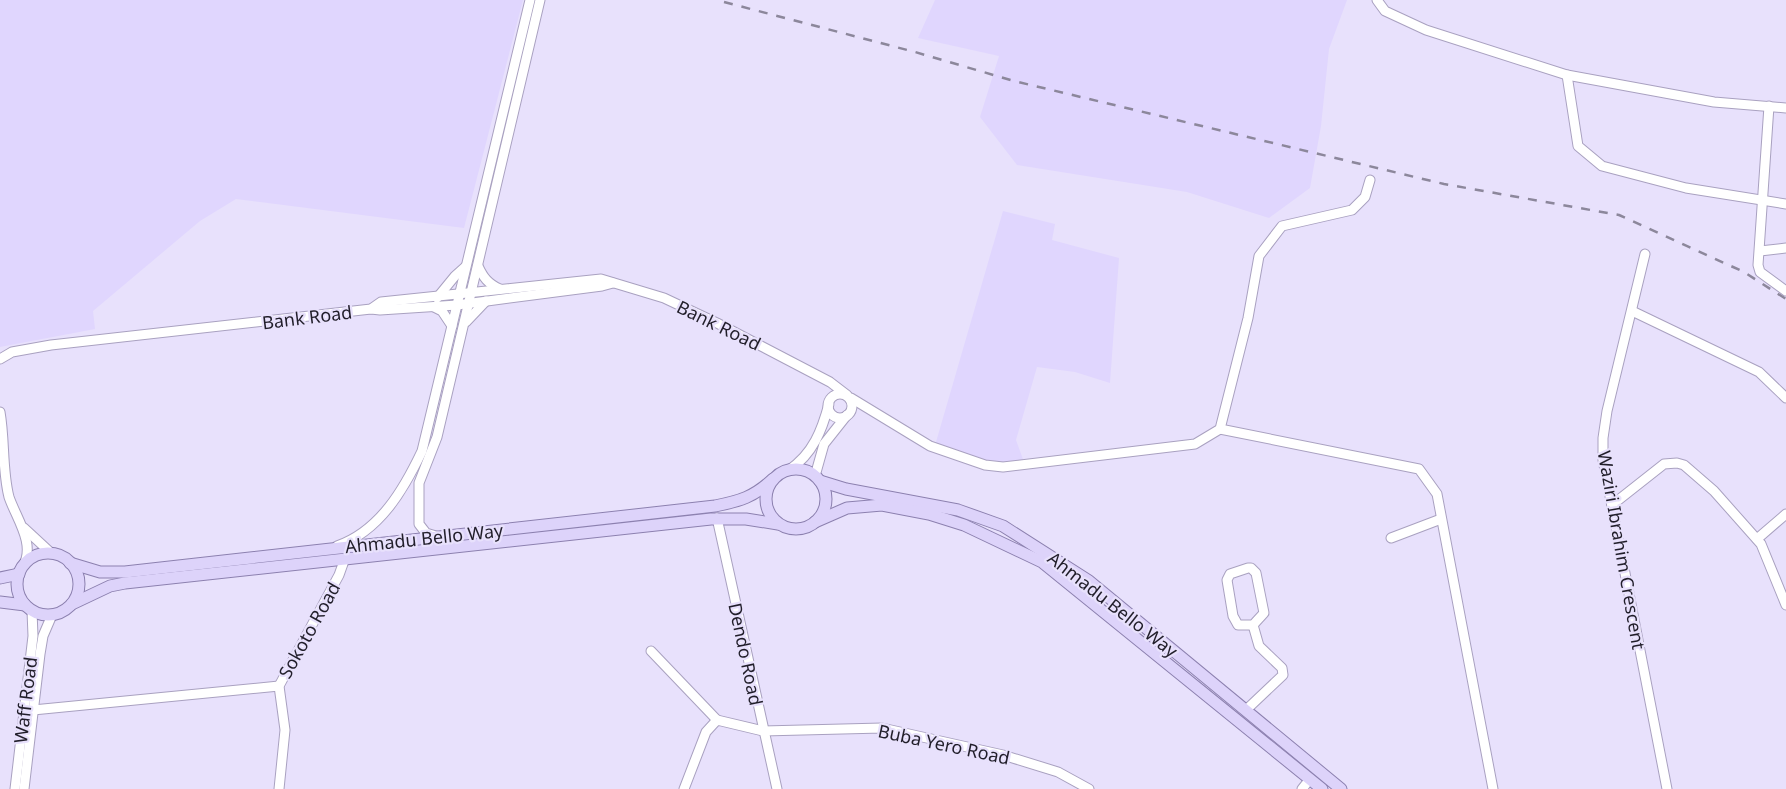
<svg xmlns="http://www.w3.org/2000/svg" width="1786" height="789" viewBox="0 0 1786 789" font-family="'Noto Sans',sans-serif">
	<rect width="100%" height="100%" fill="#e8e1fc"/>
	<g fill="#e0d6fe">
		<polygon points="0,0 523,0 464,228 236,199 200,221 93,311 95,329 0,347"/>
		<polygon points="935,0 1347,0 1329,49 1321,126 1310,188 1269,218 1187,192 1017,165 980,117 999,56 918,38"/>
		<polygon points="1003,211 1055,224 1052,240 1119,258 1110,383 1075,372 1037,367 1016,440 1024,462 988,466 934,449"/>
	</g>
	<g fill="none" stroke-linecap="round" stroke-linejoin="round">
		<g stroke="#a9a1c0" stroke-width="11">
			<g id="minor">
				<polyline points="1377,0 1385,11 1426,30 1567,75 1714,102 1786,108"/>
				<polyline points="1567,75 1578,146 1602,166 1686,188 1786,204"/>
				<polyline points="1769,106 1758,265 1760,272 1786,291"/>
				<polyline points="1760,251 1786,248"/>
				<polyline points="1645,254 1607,411 1603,438 1603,460 1667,789"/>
				<path d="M 478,266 C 483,277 488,284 500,289"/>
				<polyline points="437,298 455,276 465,267"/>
				<polyline points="434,307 442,311 452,326"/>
				<polyline points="371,309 380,310 457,305 602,286 613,283"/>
				<polyline points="1632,311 1759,372 1786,398"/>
				<polyline points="466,322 486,301"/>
				<polyline points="0,359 12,352 51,345 371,309 381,302 601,279 664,298 717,323 830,382 847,395"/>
				<circle cx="840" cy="406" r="12"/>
				<polyline points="851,398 930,446 985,465 1003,467 1195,444 1220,429 1248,318 1259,256 1282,226 1352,210 1365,197 1370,180"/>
				<path d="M 0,412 C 5,440 2,470 9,497 C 16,518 36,544 23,566"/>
				<polyline points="1220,429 1419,469 1437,494 1493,789"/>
				<path d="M 789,470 C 813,454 822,430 829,404"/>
				<polyline points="815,476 824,444 847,415"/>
				<polyline points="1612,505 1664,464 1677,463 1684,465 1714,491 1761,544 1786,605"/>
				<polyline points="717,518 777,789"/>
				<polyline points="24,528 51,553"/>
				<polyline points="436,536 426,533 419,524 419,483 437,437 540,0"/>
				<polyline points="1391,538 1441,519"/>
				<polyline points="1757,539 1786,514"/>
				<path d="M 337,546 C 380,531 404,489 422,451 L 530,0"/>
				<polygon points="1248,568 1251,568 1256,573 1264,613 1253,625 1238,625 1233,616 1227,580 1230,574"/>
				<polyline points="651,651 717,720"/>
				<polyline points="33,710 279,686"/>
				<polyline points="1246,710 1283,675 1282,668 1259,646 1253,625"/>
				<polyline points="15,789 33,636 32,611"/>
				<polyline points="24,789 40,654 43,636 52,615"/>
				<polyline points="279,789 285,730 279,686 339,575 344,561"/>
				<polyline points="684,789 706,732 717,720 763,731 882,728 1003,755 1058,772 1089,789"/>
				<polyline points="1302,789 1310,779"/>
			</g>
		</g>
		<g stroke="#8c80af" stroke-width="13">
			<g id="major">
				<circle cx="796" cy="499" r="30"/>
				<polyline points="820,481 846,489 958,510 1003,526 1089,581 1341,789"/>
				<polyline points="815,522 847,508 882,505 929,514 964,525 1042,562 1322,789"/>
				<circle cx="48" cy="584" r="31"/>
				<path d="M 70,563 L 100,572 L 125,572 L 715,506 C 740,501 754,497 773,479"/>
				<polyline points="0,578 19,574"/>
				<polyline points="0,602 25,605"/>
				<polyline points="72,604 110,586 125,583 711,519 746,519 778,524"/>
			</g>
		</g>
		<use href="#minor" stroke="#fff" stroke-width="9"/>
		<use href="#major" stroke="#ddd3fa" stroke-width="11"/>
		<polyline stroke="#8c879b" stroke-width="2.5" stroke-dasharray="9 9" stroke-linecap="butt" points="724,2 915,52 1014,81 1444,184 1619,215 1744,272 1786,299"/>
	</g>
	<g text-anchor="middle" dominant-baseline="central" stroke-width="4.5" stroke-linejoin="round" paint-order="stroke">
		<g font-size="18" fill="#211e2a" stroke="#e8e1fc">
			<text transform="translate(307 317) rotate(-7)">Bank Road</text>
			<text transform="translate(719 325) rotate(26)">Bank Road</text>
			<text transform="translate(424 538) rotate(-6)">Ahmadu Bello Way</text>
			<text transform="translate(1622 550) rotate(80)">Waziri Ibrahim Crescent</text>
			<text transform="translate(1113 604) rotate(38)">Ahmadu Bello Way</text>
			<text transform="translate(309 630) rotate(-61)">Sokoto Road</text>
			<text transform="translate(746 654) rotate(78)">Dendo Road</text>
			<text transform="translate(25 700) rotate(-83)">Waff Road</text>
			<text transform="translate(944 744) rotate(12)">Buba Yero Road</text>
		</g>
	</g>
</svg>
